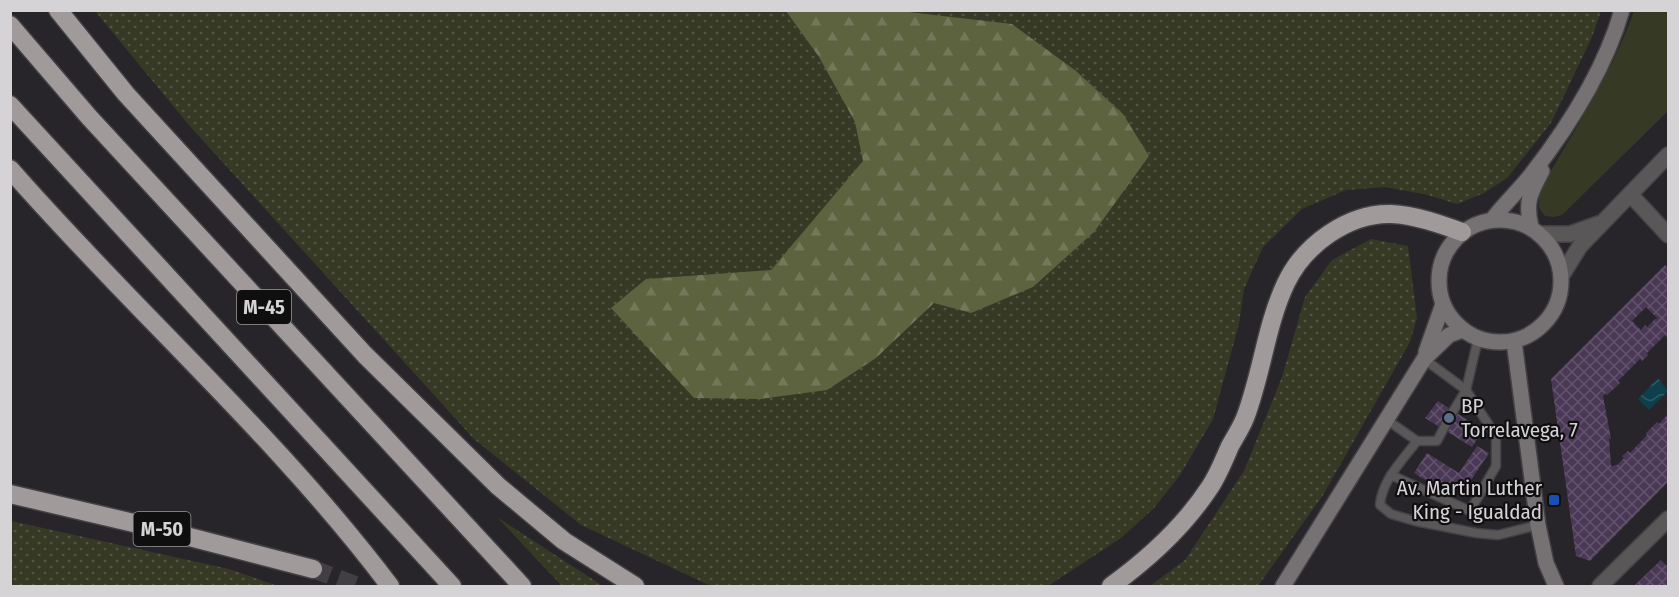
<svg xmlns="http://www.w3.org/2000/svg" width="1679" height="597" viewBox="0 0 1679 597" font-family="'Fira Sans Condensed',sans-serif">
	<defs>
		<pattern id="grass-dots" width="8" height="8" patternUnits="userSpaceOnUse" patternTransform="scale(1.5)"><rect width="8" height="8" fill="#363a25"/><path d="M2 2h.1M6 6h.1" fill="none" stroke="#525644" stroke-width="1.8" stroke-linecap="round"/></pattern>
		<pattern id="forest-firs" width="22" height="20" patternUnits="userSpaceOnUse" patternTransform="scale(1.5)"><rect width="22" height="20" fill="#5d633f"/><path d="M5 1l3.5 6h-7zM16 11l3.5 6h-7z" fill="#73785a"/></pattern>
		<pattern id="water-waves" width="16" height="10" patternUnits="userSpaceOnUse" patternTransform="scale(1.5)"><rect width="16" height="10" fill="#0e404b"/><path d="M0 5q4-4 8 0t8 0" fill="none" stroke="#305b64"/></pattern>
		<pattern id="building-cross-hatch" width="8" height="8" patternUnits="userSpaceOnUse" patternTransform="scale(1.5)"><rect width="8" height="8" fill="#4a3856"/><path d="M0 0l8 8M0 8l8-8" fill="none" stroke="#63546e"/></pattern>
	</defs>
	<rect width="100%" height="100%" fill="#272529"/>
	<g fill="url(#grass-dots)">
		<polygon points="95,11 1601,11 1592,37 1551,123 1507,178 1484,193 1457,204 1428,195 1385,187 1346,190 1302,209 1263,247 1244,289 1239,324 1213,419 1180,475 1154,508 1121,538 1048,586 711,586 581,525 474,439 188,124"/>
		<polygon points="1371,239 1408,246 1417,318 1410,342 1323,495 1258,586 1150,586 1185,560 1244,471 1282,377 1305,297 1332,260"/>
		<polygon points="497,517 603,586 562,586"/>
		<polygon points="11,521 229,569 278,586 11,586"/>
	</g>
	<polygon fill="url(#forest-firs)" points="786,11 900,11 1012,24 1076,71 1123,114 1149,156 1094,232 1033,287 971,313 934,303 876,358 827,390 761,399 694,398 611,308 646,279 771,270 863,161 855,122 819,57"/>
	<path fill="#363a25" d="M 1634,11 L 1668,11 L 1668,111 L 1562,215 L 1554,217 L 1545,216 L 1539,208 L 1539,196 L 1545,181 C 1577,126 1613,71 1634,11 Z"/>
	<polygon fill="url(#water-waves)" points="1658,378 1668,391 1649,410 1638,399"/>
	<g fill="url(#building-cross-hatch)" fill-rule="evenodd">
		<path d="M 1665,265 L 1668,268 L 1668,338 L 1665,335 L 1647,353 L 1648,355 L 1642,361 L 1640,359 L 1618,381 L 1620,383 L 1607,395 L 1606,393 L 1603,396 L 1611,439 L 1609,439 L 1611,466 L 1617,465 L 1624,458 L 1622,456 L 1628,451 L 1630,453 L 1647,435 L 1646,433 L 1657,422 L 1659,424 L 1668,414 L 1668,482 L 1590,561 L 1576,556 L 1551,379 ZM 1646,307 L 1658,319 L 1655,319 L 1648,326 L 1649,329 L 1645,325 L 1641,330 L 1632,321 Z"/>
		<polygon points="1438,401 1483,430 1472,447 1425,418"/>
		<polygon points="1477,446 1489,453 1465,489 1452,481 1444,492 1414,473 1427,453 1459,473"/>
		<polygon points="1661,560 1668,567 1668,586 1634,586"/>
	</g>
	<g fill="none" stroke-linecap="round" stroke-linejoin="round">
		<polyline stroke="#413f43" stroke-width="18" stroke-dasharray="18 9" stroke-linecap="butt" points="313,569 358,586"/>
		<g stroke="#434145" stroke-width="11">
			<g id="lane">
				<path d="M 1478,339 L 1466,390 L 1449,418 L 1437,441 L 1417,441 C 1402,461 1382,480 1380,505 L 1391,514 L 1415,521 L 1476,533 L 1498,535 L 1538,525"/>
				<polyline points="1387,420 1417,441"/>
				<polyline points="1391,475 1470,511 1496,466 1496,436 1466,390 1424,359"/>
			</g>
		</g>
		<g stroke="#434145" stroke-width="18">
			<g id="street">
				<polyline points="1630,194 1668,235"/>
				<polyline points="1540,234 1570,234 1598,224"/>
				<polyline points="1562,275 1580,246 1668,155"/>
				<polyline points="1600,586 1668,519"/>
			</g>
		</g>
		<g stroke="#434145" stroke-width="18">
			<g id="secondary">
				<circle cx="1500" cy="281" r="61"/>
				<path d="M 1492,220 C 1504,204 1519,190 1531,175 C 1569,126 1605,70 1622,10"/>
				<path d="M 1531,227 C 1525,202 1530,193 1542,171"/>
				<polyline points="1514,341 1538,525 1546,563 1556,586"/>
				<polyline points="1426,352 1443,304"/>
				<polyline points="1283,586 1424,359 1449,335 1463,330"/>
			</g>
		</g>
		<g stroke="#434145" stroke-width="21">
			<g id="highway">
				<polyline points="58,10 126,94 365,355 498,486 564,541 635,586"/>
				<polyline points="10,25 89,117 522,586"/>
				<polyline points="10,105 452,586"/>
				<path d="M 10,169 C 134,311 277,436 390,586"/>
				<polyline points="10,494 155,528 313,569"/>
				<path d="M 1111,586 C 1147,560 1185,525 1210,487 C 1218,475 1224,460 1230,446 C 1235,437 1241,428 1245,418 C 1262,374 1266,325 1286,283 C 1304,245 1348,213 1391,214 C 1415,215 1440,224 1462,232"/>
			</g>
		</g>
		<use href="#lane" stroke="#595757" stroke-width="8"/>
		<use href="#street" stroke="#595757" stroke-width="15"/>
		<use href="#secondary" stroke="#767273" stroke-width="15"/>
		<use href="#highway" stroke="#a09a9b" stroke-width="18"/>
	</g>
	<circle fill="#5c6f8a" stroke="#100f10" stroke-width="2" cx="1449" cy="418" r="6"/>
	<rect fill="#1a4fb4" stroke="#100f10" stroke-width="2" x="1548" y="494" width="12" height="12" rx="3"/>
	<g text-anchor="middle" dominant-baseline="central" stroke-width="4.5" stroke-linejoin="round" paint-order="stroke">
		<g fill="#100f10" stroke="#9a989b" stroke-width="1.5">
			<rect x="237" y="290" width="54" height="34" rx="4.5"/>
			<rect x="133.5" y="512" width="57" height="34" rx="4.5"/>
		</g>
		<g font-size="20" font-weight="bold" fill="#d5d3d6">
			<text x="264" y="307">M-45</text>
			<text x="162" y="529">M-50</text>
		</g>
		<g font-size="21" fill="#d5d3d6" stroke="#100f10" text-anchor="start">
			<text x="1461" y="406">BP<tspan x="1461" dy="24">Torrelavega, 7</tspan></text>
			<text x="1542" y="488" text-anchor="end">Av. Martin Luther<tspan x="1542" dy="24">King - Igualdad</tspan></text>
		</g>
	</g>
	<rect width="1679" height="597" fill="none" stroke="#d5d3d6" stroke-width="24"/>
</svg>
